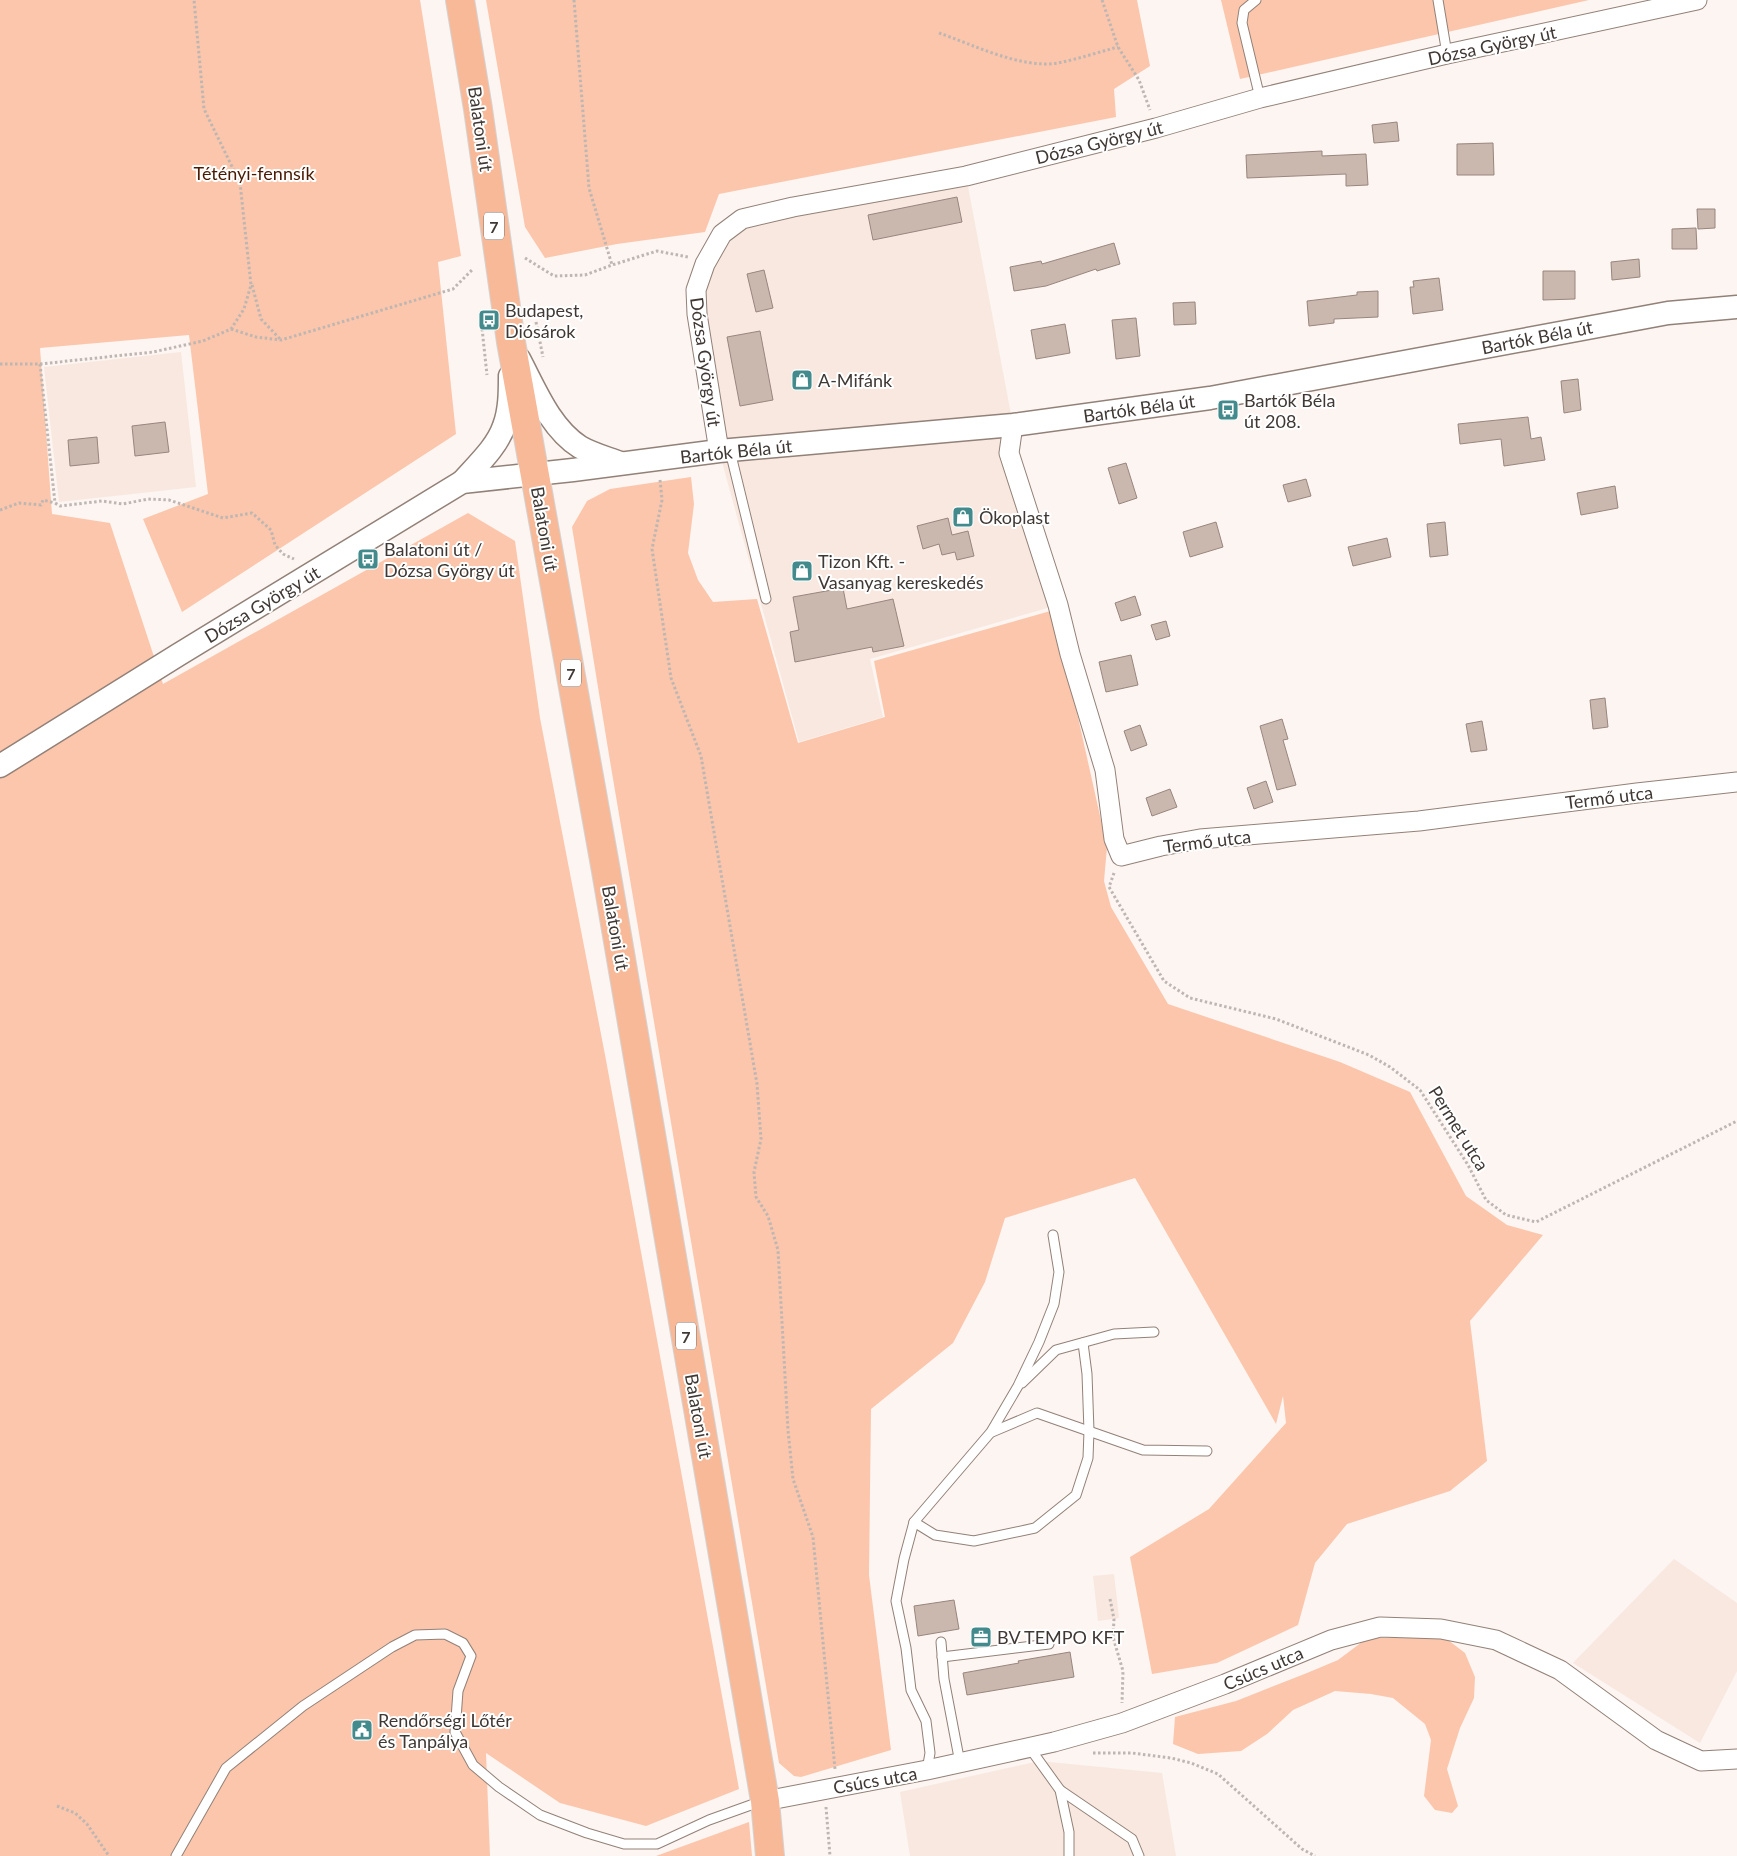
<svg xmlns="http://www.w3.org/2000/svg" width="1737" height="1856" viewBox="0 0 1737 1856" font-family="Lato,sans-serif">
	<rect width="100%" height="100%" fill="#fdf5f1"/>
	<g fill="#f8e8e0">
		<polygon points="966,176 1013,425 1009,453 1058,605 870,659 883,717 799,742 719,451 697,314 705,264 742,219"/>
		<polygon points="181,352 196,487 59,502 44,367"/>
		<polygon points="1674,1559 1737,1603 1737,1671 1700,1743 1573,1663"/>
		<polygon points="1114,1574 1119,1618 1098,1621 1093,1576"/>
		<polygon points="1039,1761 1162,1773 1176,1856 910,1856 900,1792"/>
	</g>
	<g fill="#fbc6ab">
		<polygon points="0,0 420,0 461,256 438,262 456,434 182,612 143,519 208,494 189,335 40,348 52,514 110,523 163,684 468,513 515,541 540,718 606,1060 739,1789 646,1826 560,1803 486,1753 490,1856 0,1856"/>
		<polygon points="486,0 1137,0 1150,66 1114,89 1116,117 719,194 705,232 617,244 545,258 525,227"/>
		<polygon points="1221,0 1589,0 1240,79"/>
		<polygon points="691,477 694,504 688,553 698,580 713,602 757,599 798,743 885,717 874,661 1054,610 1107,847 1104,881 1111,907 1168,1004 1340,1062 1410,1092 1466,1196 1507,1225 1543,1235 1470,1321 1487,1461 1450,1491 1347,1524 1315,1563 1298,1625 1217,1663 1152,1674 1130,1557 1209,1509 1286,1423 1283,1396 1276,1424 1135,1178 1005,1218 985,1282 953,1343 871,1409 869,1575 891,1750 801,1777 794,1776 779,1763 609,755 572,527 587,501 610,489"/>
		<polygon points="1422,1635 1448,1640 1465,1653 1475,1677 1474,1698 1460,1728 1447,1769 1458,1806 1452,1813 1435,1810 1424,1796 1431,1740 1425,1724 1393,1698 1371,1694 1335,1691 1293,1710 1267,1734 1241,1751 1198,1754 1173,1744 1175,1717 1236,1701 1307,1673 1338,1660 1366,1639"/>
		<polygon points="749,1822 752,1856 656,1856"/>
	</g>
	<g fill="#cab8af" stroke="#98867e">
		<polygon points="1397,122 1399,141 1374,143 1372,125"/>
		<polygon points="1493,143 1494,175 1457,175 1457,144"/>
		<polygon points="1322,151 1322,156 1366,154 1368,185 1346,186 1346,174 1247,178 1246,155"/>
		<polygon points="957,197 962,222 873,240 868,215"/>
		<polygon points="1697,209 1715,209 1715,228 1698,229"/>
		<polygon points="1696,228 1697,249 1672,249 1672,229"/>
		<polygon points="1114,243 1120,264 1097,271 1096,269 1046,286 1014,291 1010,267 1041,261 1042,264"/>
		<polygon points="1639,259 1640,277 1612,280 1611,262"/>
		<polygon points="764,270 773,308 756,312 747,274"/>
		<polygon points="1543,271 1575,271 1575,299 1543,300"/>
		<polygon points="1439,278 1443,310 1413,314 1410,287 1414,287 1413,281"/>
		<polygon points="1378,291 1378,317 1334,319 1334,323 1309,326 1307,301 1357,295 1357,292"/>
		<polygon points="1195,302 1196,324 1174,325 1173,303"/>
		<polygon points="1136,318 1140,356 1116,359 1112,320"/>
		<polygon points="1065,324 1070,353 1036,359 1031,330"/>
		<polygon points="760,331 773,400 740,406 727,337"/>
		<polygon points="1578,379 1581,410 1564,413 1561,381"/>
		<polygon points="1528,417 1531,439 1541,437 1545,460 1504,466 1501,439 1460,444 1458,424"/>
		<polygon points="165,422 169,452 135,456 132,426"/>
		<polygon points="97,437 99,463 70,466 68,440"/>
		<polygon points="1126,463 1137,498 1119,504 1108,468"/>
		<polygon points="1306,479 1311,496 1288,502 1283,485"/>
		<polygon points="1615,486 1618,508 1581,515 1577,493"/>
		<polygon points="948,518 952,535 968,531 974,556 957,560 955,552 942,555 939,544 923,549 917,526"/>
		<polygon points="1216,522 1223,547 1190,557 1183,532"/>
		<polygon points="1445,522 1448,555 1430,557 1427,524"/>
		<polygon points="1387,538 1391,557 1353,566 1348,547"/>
		<polygon points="843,588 847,609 893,599 904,646 873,652 872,647 795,662 790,632 799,630 793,597"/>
		<polygon points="1135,596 1141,615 1121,621 1115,603"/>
		<polygon points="1166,621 1170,636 1156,640 1151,625"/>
		<polygon points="1131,655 1138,685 1106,692 1099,662"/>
		<polygon points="1605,698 1608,727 1593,729 1590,700"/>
		<polygon points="1282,719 1288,739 1283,740 1296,785 1277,790 1260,726"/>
		<polygon points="1482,721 1487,750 1471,752 1466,724"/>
		<polygon points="1140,725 1147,745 1131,751 1124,731"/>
		<polygon points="1266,781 1273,802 1254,809 1247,788"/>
		<polygon points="1170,789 1177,807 1152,816 1146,798"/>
		<polygon points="954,1600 959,1629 918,1636 914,1606"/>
		<polygon points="1070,1652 1074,1677 967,1695 963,1673 1019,1663 1018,1661"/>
	</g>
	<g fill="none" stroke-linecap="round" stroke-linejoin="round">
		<g stroke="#928178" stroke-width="11">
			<g id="service">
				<polyline points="1256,0 1244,10 1242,23 1260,98"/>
				<polyline points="1438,0 1447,54"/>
				<polyline points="730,451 766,599"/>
				<polyline points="1022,1383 1056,1350 1114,1334 1154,1332"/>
				<polyline points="992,1432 1037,1413 1143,1450 1207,1451"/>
				<polyline points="914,1522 935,1535 974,1541 1035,1528 1076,1495 1088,1458 1089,1431 1087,1374 1083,1343"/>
				<polyline points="941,1642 944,1679 960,1763"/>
				<polyline points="942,1657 1049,1644"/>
				<polyline points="1029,1747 1060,1790 1069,1832 1069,1856"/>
				<polyline points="927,1770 930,1753 926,1721 911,1690 906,1648 896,1601 904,1559 914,1522 991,1432 1018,1386 1039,1342 1054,1304 1059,1272 1053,1235"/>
				<polyline points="1060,1790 1132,1839 1139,1856"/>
				<polyline points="176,1856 226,1768 303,1706 392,1647 415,1635 445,1634 463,1643 471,1656 458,1691 455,1732 473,1765 499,1787 540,1815 587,1833 624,1844 657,1844 709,1820 762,1801"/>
			</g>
		</g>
		<g stroke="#928178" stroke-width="21">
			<g id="minor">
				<polyline points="1013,425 1009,453 1058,605 1070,654 1105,770 1114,839 1121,856 1161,846 1200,839 1419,821 1637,793 1737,782"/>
				<polyline points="719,451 697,314 696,290 705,264 722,234 742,219 793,207 966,176 1156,128 1260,98 1447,54 1697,0"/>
				<polyline points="765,1801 927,1770 1054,1742 1122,1723 1225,1684 1331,1640 1380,1627 1441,1629 1496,1640 1560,1670 1656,1740 1701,1761 1737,1759"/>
			</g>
		</g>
		<g stroke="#928178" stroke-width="25">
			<g id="tertiary">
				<path d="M 519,359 C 535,389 550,428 580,447 C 592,454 607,458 620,463"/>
				<path d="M 462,482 C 477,465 497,447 504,426 C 510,410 510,392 510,376"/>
				<polyline points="0,766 178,655 462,482 573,470 719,451 1013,425 1210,398 1668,313 1737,307"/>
			</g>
		</g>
		<g stroke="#d5d3d2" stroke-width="30">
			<polyline id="primary" points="460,0 478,109 511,342 606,871 765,1801 770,1856"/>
		</g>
		<g stroke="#beb6b2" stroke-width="3" stroke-dasharray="2.5 2.5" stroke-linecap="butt">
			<polyline points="574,0 589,188 612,265 657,251 688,257"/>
			<polyline points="1102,0 1118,47 1139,80 1150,110"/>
			<path d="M 939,33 C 974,45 1021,69 1058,63 C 1078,59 1099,52 1118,47"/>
			<polyline points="525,258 554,276 585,275 612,265"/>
			<polyline points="252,285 261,319 281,340"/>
			<polyline points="481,319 487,375"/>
			<polyline points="536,322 543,357"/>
			<polyline points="231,329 256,337 281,340 453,289 473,269"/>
			<polyline points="0,364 40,364 153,352 203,341 231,329 244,309 251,285 240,183 204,109 194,0"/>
			<polyline points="40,364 55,503 60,506 102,501 123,504 148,499 169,500 223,518 252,513 271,530 275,545 283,554 294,559"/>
			<polyline points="660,480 662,500 652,549 671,678 701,756 757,1084 761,1139 754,1172 756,1197 768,1216 778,1250 788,1430 793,1479 813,1537 835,1769"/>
			<polyline points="0,510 19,503 41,505 43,500 55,503"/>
			<polyline points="1114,873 1109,887 1164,981 1190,998 1276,1019 1369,1055 1390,1067 1420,1090 1468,1165 1486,1200 1506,1215 1536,1222 1737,1121"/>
			<polyline points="1110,1599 1114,1619 1113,1637 1123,1671 1122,1703"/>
			<polyline points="1093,1753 1132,1753 1171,1758 1191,1763 1218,1774 1302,1849 1315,1856"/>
			<polyline points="57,1806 75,1813 87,1824 109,1856"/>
			<polyline points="826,1807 830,1856"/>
		</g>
		<use href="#service" stroke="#fff" stroke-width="9"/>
		<use href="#minor" stroke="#fff" stroke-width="19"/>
		<use href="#tertiary" stroke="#fff" stroke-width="22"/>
		<use href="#primary" stroke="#f7b998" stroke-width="28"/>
	</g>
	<defs>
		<g id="bus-square" transform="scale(1.125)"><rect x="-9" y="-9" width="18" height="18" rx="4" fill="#428a8c" stroke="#fff"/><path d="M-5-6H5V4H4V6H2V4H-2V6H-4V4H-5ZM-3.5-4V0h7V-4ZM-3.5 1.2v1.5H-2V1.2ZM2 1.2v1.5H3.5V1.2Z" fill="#fff"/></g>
		<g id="shop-square" transform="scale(1.125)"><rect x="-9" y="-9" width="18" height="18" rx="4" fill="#428a8c" stroke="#fff"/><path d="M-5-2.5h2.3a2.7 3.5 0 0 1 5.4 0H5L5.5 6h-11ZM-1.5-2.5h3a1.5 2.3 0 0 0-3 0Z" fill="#fff"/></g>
		<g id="office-square" transform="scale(1.125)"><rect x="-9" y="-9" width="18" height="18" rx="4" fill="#428a8c" stroke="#fff"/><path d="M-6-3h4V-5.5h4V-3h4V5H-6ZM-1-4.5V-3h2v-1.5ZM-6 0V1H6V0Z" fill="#fff"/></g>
		<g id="civic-square" transform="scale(1.125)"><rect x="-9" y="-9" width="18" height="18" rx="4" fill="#428a8c" stroke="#fff"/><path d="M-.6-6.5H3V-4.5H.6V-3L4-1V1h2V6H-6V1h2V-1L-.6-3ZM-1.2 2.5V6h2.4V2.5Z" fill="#fff"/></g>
	</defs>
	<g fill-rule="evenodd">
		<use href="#bus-square" x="489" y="320"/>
		<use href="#shop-square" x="802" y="380"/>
		<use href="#bus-square" x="1228" y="410"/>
		<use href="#shop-square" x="963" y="517"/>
		<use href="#bus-square" x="368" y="559"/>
		<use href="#shop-square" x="802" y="571"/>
		<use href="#office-square" x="981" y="1637"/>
		<use href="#civic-square" x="362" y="1730"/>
	</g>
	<g text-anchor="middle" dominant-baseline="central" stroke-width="4" stroke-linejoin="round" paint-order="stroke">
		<g fill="#fff" stroke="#797471" stroke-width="1">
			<rect x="484" y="212.5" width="20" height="27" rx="4"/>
			<rect x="561" y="659.5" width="20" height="27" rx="4"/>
			<rect x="676" y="1322.5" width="20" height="27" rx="4"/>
		</g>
		<g font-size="16" font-weight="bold" fill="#3f3834">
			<text x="494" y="226">7</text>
			<text x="571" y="673">7</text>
			<text x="686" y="1336">7</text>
		</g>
		<g font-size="18" fill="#3f3834" stroke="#fff">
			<text transform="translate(1492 45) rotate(-12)">Dózsa György út</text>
			<text transform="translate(481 129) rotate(82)">Balatoni út</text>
			<text transform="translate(1099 142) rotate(-14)">Dózsa György út</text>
			<text transform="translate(1537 337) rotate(-11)">Bartók Béla út</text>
			<text transform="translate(706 362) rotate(82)">Dózsa György út</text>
			<text transform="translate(1139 408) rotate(-8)">Bartók Béla út</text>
			<text transform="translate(736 451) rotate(-6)">Bartók Béla út</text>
			<text transform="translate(545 529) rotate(80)">Balatoni út</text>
			<text transform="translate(262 604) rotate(-31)">Dózsa György út</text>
			<text transform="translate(1609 797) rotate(-7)">Termő utca</text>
			<text transform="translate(1207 841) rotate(-7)">Termő utca</text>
			<text transform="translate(616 928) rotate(80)">Balatoni út</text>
			<text transform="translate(1459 1128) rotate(58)">Permet utca</text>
			<text transform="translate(699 1416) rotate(80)">Balatoni út</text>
			<text transform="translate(1263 1668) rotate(-23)">Csúcs utca</text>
			<text transform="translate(875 1780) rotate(-10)">Csúcs utca</text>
		</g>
		<g font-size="18" fill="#4a1a00" stroke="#fff">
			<text x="254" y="173">Tétényi-fennsík</text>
		</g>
		<g font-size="18" fill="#3f3834" stroke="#fff" text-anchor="start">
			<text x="505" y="310">Budapest,<tspan x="505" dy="21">Diósárok</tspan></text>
			<text x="818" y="380">A-Mifánk</text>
			<text x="1244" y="400">Bartók Béla<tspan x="1244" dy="21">út 208.</tspan></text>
			<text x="979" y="517">Ökoplast</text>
			<text x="384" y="549">Balatoni út /<tspan x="384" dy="21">Dózsa György út</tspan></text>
			<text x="818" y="561">Tizon Kft. -<tspan x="818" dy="21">Vasanyag kereskedés</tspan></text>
			<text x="997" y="1637">BV TEMPO KFT</text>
			<text x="378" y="1720">Rendőrségi Lőtér<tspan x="378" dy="21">és Tanpálya</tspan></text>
		</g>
	</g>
</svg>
